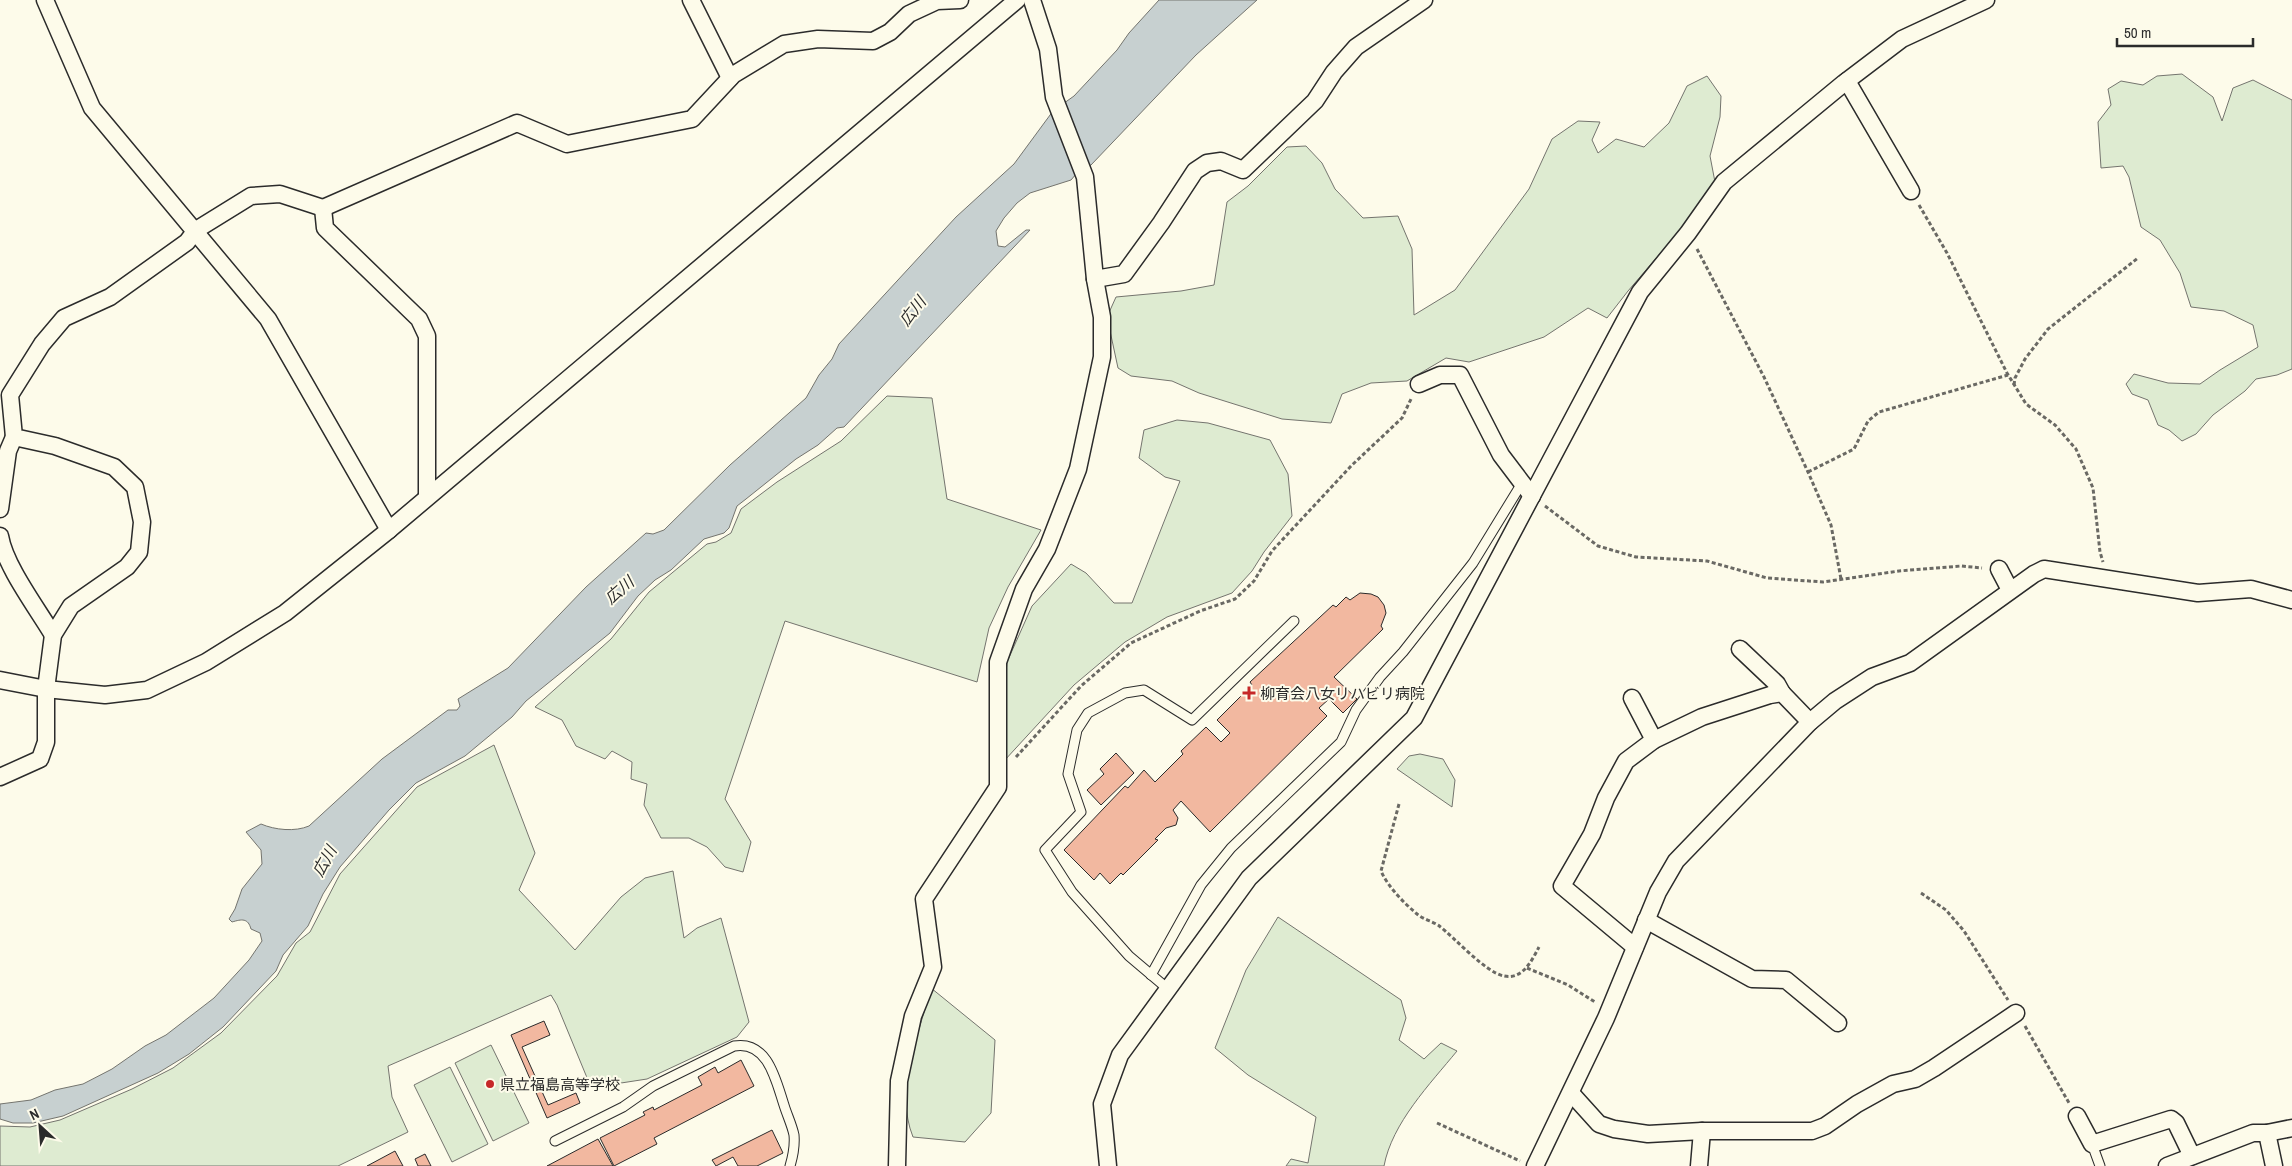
<svg xmlns="http://www.w3.org/2000/svg" width="2292" height="1166" viewBox="0 0 2292 1166" font-family="'Archivo Narrow','Noto Sans JP',sans-serif">
	<rect width="100%" height="100%" fill="#fdfbea"/>
	<g fill="#deebd1" stroke="#74746e">
		<polygon points="2182,74 2213,97 2222,121 2233,88 2253,80 2292,100 2292,369 2277,375 2256,379 2245,391 2213,415 2196,434 2182,441 2169,430 2158,425 2148,400 2132,394 2126,384 2134,374 2168,383 2200,384 2220,370 2258,347 2253,325 2224,311 2191,307 2180,273 2160,240 2141,227 2129,177 2123,166 2101,168 2098,122 2111,105 2108,89 2121,81 2143,85 2157,76"/>
		<polygon points="1707,76 1721,96 1720,117 1710,156 1715,182 1682,228 1628,291 1607,318 1588,308 1544,337 1469,362 1446,358 1407,381 1371,383 1342,394 1331,423 1282,419 1199,393 1172,381 1131,376 1118,368 1107,317 1116,297 1181,291 1214,285 1227,202 1248,186 1287,147 1306,146 1322,163 1335,189 1363,218 1398,216 1412,249 1414,315 1455,290 1529,189 1552,139 1578,121 1600,122 1592,140 1598,153 1616,139 1644,147 1669,123 1687,86"/>
		<polygon points="887,396 932,398 947,499 1041,530 1008,587 989,628 977,682 785,621 725,799 751,842 743,872 725,867 707,847 689,838 661,838 644,805 647,784 631,779 632,762 612,751 605,759 576,746 562,720 535,707 611,639 649,592 707,544 716,542 731,533 741,509 777,482 841,441"/>
		<polygon points="1177,420 1208,423 1270,440 1288,474 1292,516 1264,552 1252,571 1232,593 1167,617 1125,642 1074,685 1004,761 1002,717 1007,662 1032,606 1071,564 1086,573 1114,603 1132,603 1180,481 1165,477 1139,458 1144,430"/>
		<polygon points="494,745 535,853 519,890 575,950 621,897 645,878 673,871 684,938 697,928 721,918 749,1022 737,1037 647,1079 595,1087 590,1085 557,1005 551,995 388,1066 392,1097 408,1132 338,1166 0,1166 0,1126 30,1127 60,1120 132,1089 173,1068 221,1033 277,976 296,943 310,932 340,874 417,787"/>
		<polygon points="1420,754 1443,759 1455,780 1452,807 1397,769 1409,756"/>
		<path d="M 1278,917 L 1401,1000 L 1406,1018 L 1399,1040 L 1424,1059 L 1441,1043 L 1457,1051 C 1430,1084 1392,1123 1384,1166 L 1286,1166 L 1291,1159 L 1308,1163 L 1316,1117 L 1248,1075 L 1215,1048 L 1246,970 Z"/>
		<path d="M 931,988 L 995,1040 L 991,1113 L 965,1142 L 913,1137 C 894,1090 919,1034 931,988 Z"/>
		<polygon points="491,1045 529,1123 493,1141 455,1063"/>
		<polygon points="450,1067 488,1144 452,1162 414,1085"/>
	</g>
	<path fill="#c7d0d0" stroke="#74746e" d="M 1159,0 L 1257,0 L 1196,55 L 1091,165 L 1077,173 L 1071,180 L 1030,193 L 1017,203 L 1004,218 L 996,231 L 998,246 L 1005,247 L 1026,230 L 1030,230 L 844,427 L 837,428 L 818,445 L 796,459 L 746,499 L 737,506 L 729,528 L 724,533 L 704,539 L 671,570 L 655,580 L 638,596 L 610,633 L 526,701 L 512,717 L 465,756 L 416,783 L 389,810 L 340,867 L 323,894 L 308,926 L 283,955 L 276,971 L 223,1027 L 189,1054 L 158,1073 L 63,1116 L 33,1123 L 13,1123 L 0,1119 L 0,1104 L 31,1100 L 55,1090 L 83,1084 L 112,1069 L 145,1046 L 166,1035 L 214,998 L 249,960 L 262,941 L 260,933 L 251,929 C 248,918 242,919 232,922 L 229,919 L 235,909 L 242,889 L 262,864 L 261,850 L 246,832 L 261,824 C 275,830 295,832 309,826 L 382,759 L 448,710 L 457,710 L 460,706 L 458,699 L 508,668 L 586,587 L 646,533 L 653,534 L 664,530 L 730,465 L 806,398 L 819,375 L 832,359 L 839,344 L 956,217 L 1014,164 L 1053,111 L 1074,96 L 1117,50 L 1129,33 Z"/>
	<g fill="#f2b8a0" stroke="#2b2b2b">
		<polygon points="1360,593 1371,594 1378,597 1384,605 1386,613 1381,626 1383,629 1334,677 1357,699 1343,713 1329,699 1319,708 1327,716 1210,832 1181,801 1173,810 1178,818 1176,825 1166,828 1155,839 1158,840 1123,875 1121,873 1110,884 1100,873 1094,880 1064,850 1125,786 1128,788 1144,770 1155,782 1183,754 1181,751 1206,727 1221,742 1230,733 1217,720 1252,685 1250,682 1333,605 1336,607 1346,597 1350,600"/>
		<polygon points="1116,753 1134,773 1101,805 1087,790 1104,774 1100,769"/>
		<polygon points="544,1021 550,1035 522,1047 548,1105 576,1093 580,1103 547,1118 511,1035"/>
		<polygon points="741,1060 754,1086 654,1138 657,1144 614,1166 600,1138 645,1115 643,1112 653,1107 654,1110 702,1085 698,1077 715,1067 718,1073"/>
		<polygon points="772,1130 783,1153 757,1166 738,1166 733,1157 716,1166 712,1160"/>
		<polygon points="598,1139 613,1166 547,1166"/>
		<polygon points="395,1151 403,1166 367,1166"/>
		<polygon points="425,1154 431,1166 418,1166 415,1159"/>
	</g>
	<g fill="none" stroke-linecap="round" stroke-linejoin="round">
		<g stroke="#2b2b2b" stroke-width="11">
			<g id="service">
				<polyline points="1151,975 1201,885 1231,848 1341,742 1356,710 1380,677 1403,652 1473,563 1522,483"/>
				<polyline points="1168,989 1129,956 1072,892 1045,850 1081,812 1068,774 1077,730 1088,713 1125,693 1144,690 1192,720 1294,621"/>
				<path d="M 555,1141 L 623,1107 L 653,1086 L 734,1046 C 768,1040 776,1081 784,1105 C 787,1115 792,1125 794,1135 C 795,1146 793,1156 790,1166"/>
				<polyline points="2092,1144 2100,1166"/>
			</g>
		</g>
		<g stroke="#2b2b2b" stroke-width="19">
			<g id="minor">
				<polyline points="45,0 92,108 268,319 389,530"/>
				<polyline points="691,0 730,78"/>
				<polyline points="1847,81 1911,191"/>
				<polyline points="323,208 325,228 419,319 427,336 427,496"/>
				<polyline points="1095,279 1124,274 1161,223 1195,171 1207,163 1221,161 1243,170 1315,101 1334,72 1356,47 1424,0"/>
				<polyline points="1419,384 1440,375 1460,375 1501,455 1532,496"/>
				<polyline points="0,509 8,451 14,437"/>
				<path d="M 0,536 C 5,566 37,608 53,635"/>
				<polyline points="1999,569 2010,590"/>
				<polyline points="1740,649 1777,684 1782,693"/>
				<polyline points="0,680 46,689 105,695 147,690 206,662 285,613 389,530 1017,0"/>
				<polyline points="1632,698 1654,740"/>
				<polyline points="0,777 40,759 46,742 46,689 53,635 71,606 127,567 139,552 142,522 135,487 114,467 55,446 14,437 10,395 42,344 64,318 110,297 187,242 196,230 251,196 280,194 323,208 517,123 567,144 692,119 733,75 784,44 818,39 873,41 890,32 909,14 937,1 960,0"/>
				<polyline points="1646,920 1752,979 1786,980 1838,1023"/>
				<polyline points="1635,947 1562,886 1592,834 1606,798 1626,761 1654,740 1702,717 1770,695 1782,693 1810,722"/>
				<polyline points="1571,1093 1599,1124 1614,1129 1648,1134 1702,1131 1812,1131 1825,1126 1857,1104 1893,1084 1915,1079 1934,1068 2016,1013"/>
				<polyline points="2077,1116 2092,1144 2171,1119 2176,1123 2192,1156"/>
				<polyline points="2267,1133 2274,1166"/>
				<polyline points="897,1166 899,1081 913,1016 933,967 924,899 998,787 998,662 1024,589 1047,549 1078,469 1102,357 1102,317 1095,279 1085,177 1054,97 1048,49 1032,0"/>
				<polyline points="1108,1166 1102,1104 1120,1055 1249,878 1414,718 1640,292 1688,233 1724,182 1844,83 1902,39 1986,0"/>
				<polyline points="1535,1166 1606,1018 1658,892 1676,861 1810,722 1835,701 1872,677 1910,663 2034,574 2044,569 2198,593 2251,589 2292,600"/>
				<polyline points="1699,1166 1702,1131"/>
				<polyline points="2167,1166 2253,1133 2267,1133 2292,1128"/>
			</g>
		</g>
		<g stroke="#6a6964" stroke-width="3" stroke-dasharray="4 2.5" stroke-linecap="butt">
			<polyline points="1919,205 1947,253 2007,373 2026,404 2055,425 2076,449 2093,488 2100,552 2103,562"/>
			<polyline points="1697,249 1764,377 1808,472 1831,525 1841,579"/>
			<polyline points="2014,385 2015,378 2025,359 2048,329 2138,258"/>
			<polyline points="1808,472 1854,449 1868,421 1879,412 2008,375"/>
			<polyline points="1545,506 1598,546 1636,557 1707,561 1767,578 1823,582 1899,571 1961,566 1982,568"/>
			<polyline points="1016,757 1081,686 1131,643 1200,611 1235,599 1254,581 1272,551 1351,466 1402,418 1411,399"/>
			<path d="M 1399,804 L 1381,871 C 1388,887 1404,903 1417,914 C 1423,919 1431,921 1438,925 C 1454,937 1486,973 1504,976 C 1523,980 1532,960 1539,947"/>
			<polyline points="1921,893 1946,910 1964,931 2008,1000"/>
			<polyline points="1527,968 1568,985 1595,1002"/>
			<polyline points="2025,1026 2069,1103"/>
			<polyline points="1437,1123 1520,1161"/>
		</g>
		<use href="#service" stroke="#fdfbea" stroke-width="9"/>
		<use href="#minor" stroke="#fdfbea" stroke-width="16"/>
	</g>
	<g fill="#c62828" stroke="#fdfbea" stroke-width="2">
		<path d="M1246.5 685.5h5v5h5v5h-5v5h-5v-5h-5v-5h5z"/>
		<circle cx="490" cy="1084" r="5"/>
	</g>
	<g text-anchor="middle" dominant-baseline="central" stroke-width="4" stroke-linejoin="round" paint-order="stroke">
		<g font-size="15" fill="#2b2b2b" stroke="#fdfbea" text-anchor="start">
			<text x="1260" y="693">柳育会八女リハビリ病院</text>
			<text x="500" y="1084">県立福島高等学校</text>
		</g>
		<g font-size="16" font-style="italic" fill="#2b2b2b" stroke="#fdfbea">
			<text transform="translate(912 311) rotate(-52)">広川</text>
			<text transform="translate(619 590) rotate(-41)">広川</text>
			<text transform="translate(324 861) rotate(-61)">広川</text>
		</g>
	</g>
	<g transform="translate(40 1126) rotate(334)" stroke="#fdfbea" stroke-width="4" paint-order="stroke">
	<path d="M0-4L9 19L0 12L-9 19Z" fill="#2b2b2b"/>
	<text y="-8" font-size="14" font-weight="bold" text-anchor="middle" fill="#2b2b2b">N</text>
	</g>
	<path d="M2117 38v8h136v-8" fill="none" stroke="#2b2b2b" stroke-width="2.5"/>
	<text x="2124" y="38" font-size="15" fill="#2b2b2b" stroke="#fdfbea" stroke-width="4" paint-order="stroke">50 m</text>
</svg>
